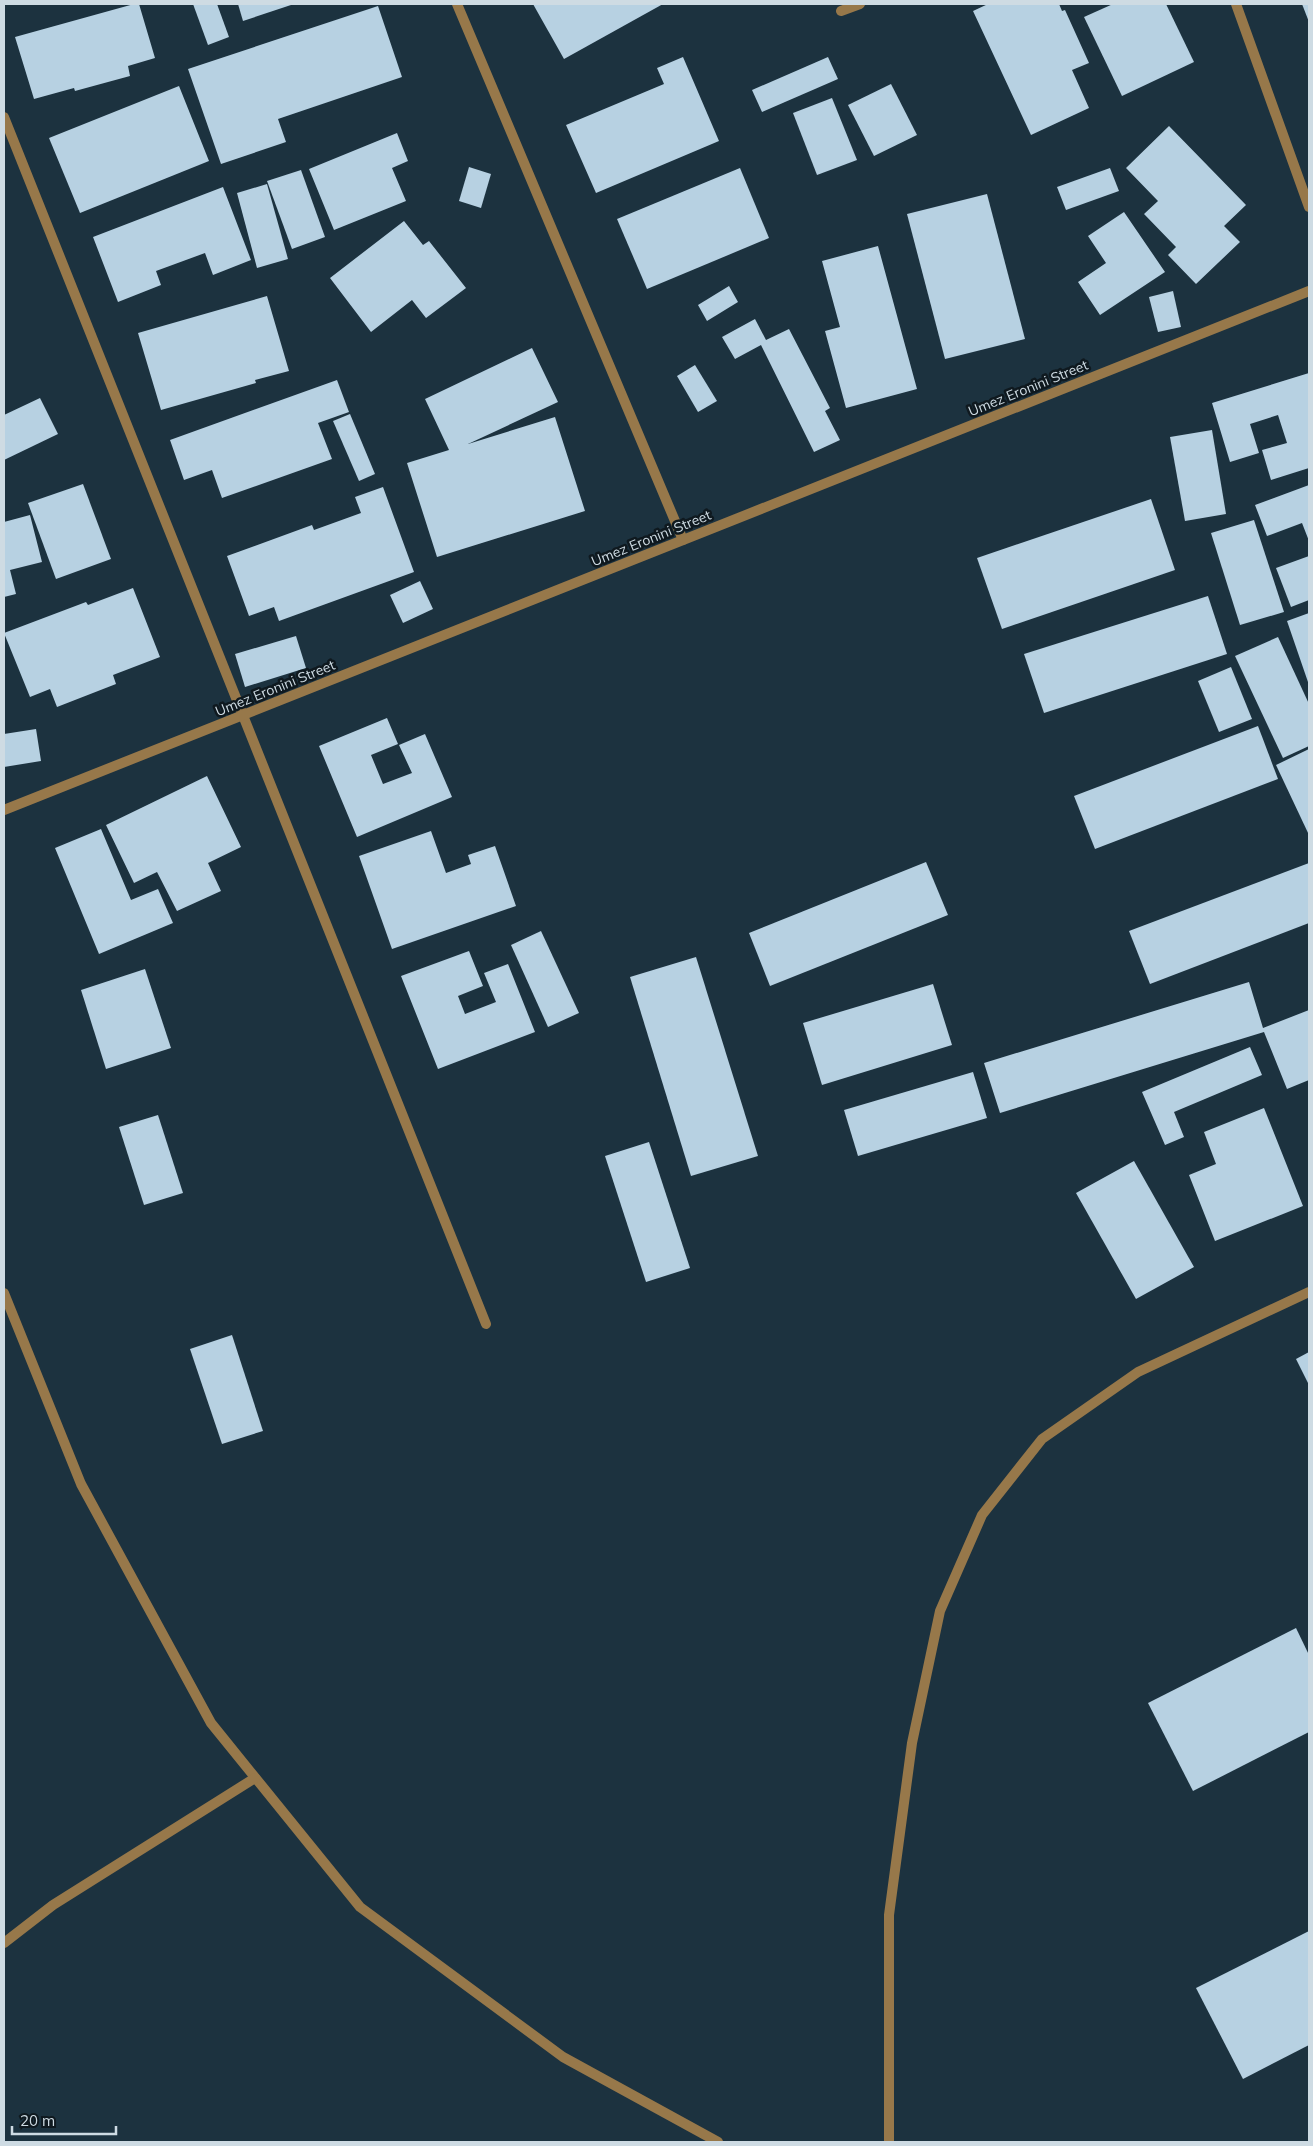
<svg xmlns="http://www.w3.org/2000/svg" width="1313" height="2146" viewBox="0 0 1313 2146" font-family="Mulish,sans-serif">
	<rect width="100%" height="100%" fill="#1c323f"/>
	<g fill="#b7d1e2">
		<polygon points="134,4 139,4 155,58 128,66 130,76 75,91 74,88 34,99 15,37"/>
		<polygon points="193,4 217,4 229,37 208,45"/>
		<polygon points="238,4 294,4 243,21"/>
		<polygon points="533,4 663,4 564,59"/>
		<polygon points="988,4 1059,4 1062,11 1065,10 1089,63 1072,70 1089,108 1031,135 973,11"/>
		<polygon points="1113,4 1166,4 1194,62 1122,96 1084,17"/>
		<polygon points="1302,4 1309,4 1309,22"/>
		<polygon points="378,6 402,77 278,119 286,142 221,164 188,69"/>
		<polygon points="683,57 719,141 596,193 566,125 664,84 657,68"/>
		<polygon points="828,57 838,79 762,112 752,90"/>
		<polygon points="891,84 917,135 874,156 848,105"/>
		<polygon points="179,86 209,161 80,213 49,138"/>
		<polygon points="832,98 857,160 817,175 793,113"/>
		<polygon points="1169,126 1246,205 1224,226 1240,242 1196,284 1168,255 1176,247 1144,214 1158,201 1126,168"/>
		<polygon points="397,133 408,161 392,168 406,201 334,230 309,169"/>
		<polygon points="469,167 491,174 481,208 459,201"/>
		<polygon points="740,168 769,238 647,289 617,219"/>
		<polygon points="1110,168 1119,191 1066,210 1057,187"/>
		<polygon points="301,170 325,237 292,249 267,181"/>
		<polygon points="267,184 288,259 257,268 237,193"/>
		<polygon points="223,187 251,260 213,275 205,253 156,271 161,285 118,302 93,237"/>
		<polygon points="987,194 1025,339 945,359 907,214"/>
		<polygon points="1124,212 1165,272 1100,315 1078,282 1106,263 1088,236"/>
		<polygon points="404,221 423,245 429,241 466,288 426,318 412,300 371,332 330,278"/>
		<polygon points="878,246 917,389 846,408 825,331 840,327 822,261"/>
		<polygon points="729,286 738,302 707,321 698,305"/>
		<polygon points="1173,291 1181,327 1158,332 1149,297"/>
		<polygon points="267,296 289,371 255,380 256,383 161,410 138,333"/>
		<polygon points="755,319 766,340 789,329 830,408 825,411 840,440 814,452 761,345 735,359 722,337"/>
		<polygon points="532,348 558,402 468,444 555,417 585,511 437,557 407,463 449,450 425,399"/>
		<polygon points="695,365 717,401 698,412 677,376"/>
		<polygon points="1309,373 1309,468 1271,480 1262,450 1287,443 1278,415 1250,424 1259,453 1230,462 1212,403"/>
		<polygon points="337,380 349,412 318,423 332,459 222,498 212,470 184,480 170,440"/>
		<polygon points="40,398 58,434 4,460 4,415"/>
		<polygon points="350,414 375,474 359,481 333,421"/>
		<polygon points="1212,430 1226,514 1185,521 1170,437"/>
		<polygon points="83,484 111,559 56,579 28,503"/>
		<polygon points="1309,485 1309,541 1302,523 1267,536 1255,505"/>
		<polygon points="383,487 414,572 279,621 274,607 249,616 227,556 312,525 314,530 361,513 355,497"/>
		<polygon points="1151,499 1175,570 1002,629 977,558"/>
		<polygon points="30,515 42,562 10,570 16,594 4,597 4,522"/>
		<polygon points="1254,520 1284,612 1240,625 1211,533"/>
		<polygon points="1309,556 1309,600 1291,607 1276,568"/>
		<polygon points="420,581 433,609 403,623 390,595"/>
		<polygon points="133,588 160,657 113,675 116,684 57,707 50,689 30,697 4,633 86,602 88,605"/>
		<polygon points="1208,596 1227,654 1044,713 1024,654"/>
		<polygon points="1309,613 1309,685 1287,621"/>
		<polygon points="296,636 306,668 245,687 235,654"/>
		<polygon points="1278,637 1309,704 1309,746 1283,758 1235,656"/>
		<polygon points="1231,667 1252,719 1219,732 1198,681"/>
		<polygon points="387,718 398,744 371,755 383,784 412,773 399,745 425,734 452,797 357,837 319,746"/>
		<polygon points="1258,726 1278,779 1095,849 1074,796"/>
		<polygon points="36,729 41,761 4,767 4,734"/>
		<polygon points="1309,749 1309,835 1276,765"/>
		<polygon points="207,776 241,847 208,863 221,891 177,911 157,872 134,883 106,825"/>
		<polygon points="101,829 131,900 158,889 173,923 99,954 55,848"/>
		<polygon points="431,831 446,873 471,864 468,855 495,846 516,906 392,949 359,856"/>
		<polygon points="926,862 948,915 770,986 749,933"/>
		<polygon points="1309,863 1309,923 1150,984 1129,931"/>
		<polygon points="541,931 579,1013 548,1027 511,945"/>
		<polygon points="469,951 483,986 458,996 465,1014 496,1002 484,973 508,964 535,1032 438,1069 401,976"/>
		<polygon points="696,957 758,1156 691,1176 630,977"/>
		<polygon points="145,969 171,1048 106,1069 81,990"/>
		<polygon points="1249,982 1263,1028 1309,1010 1309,1080 1287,1089 1264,1032 1000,1113 984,1063"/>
		<polygon points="933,984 952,1045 822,1085 803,1023"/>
		<polygon points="1250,1047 1262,1075 1174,1112 1184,1137 1165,1145 1142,1092"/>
		<polygon points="973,1072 987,1118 858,1156 844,1110"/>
		<polygon points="1264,1108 1303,1206 1215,1241 1189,1175 1216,1164 1204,1132"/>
		<polygon points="158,1115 183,1193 144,1205 119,1127"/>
		<polygon points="649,1142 690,1268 646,1282 605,1156"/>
		<polygon points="1134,1161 1194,1267 1136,1299 1076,1193"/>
		<polygon points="232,1335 263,1431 222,1444 190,1349"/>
		<polygon points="1309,1352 1309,1385 1296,1359"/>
		<polygon points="1296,1628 1309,1655 1309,1732 1193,1791 1148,1703"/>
		<polygon points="1309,1931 1309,2045 1243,2079 1196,1988"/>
	</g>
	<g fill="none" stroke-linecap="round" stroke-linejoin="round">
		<g stroke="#97784a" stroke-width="10">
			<polyline points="457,4 683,540"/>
			<polyline points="1236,4 1309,207"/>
			<polyline points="841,11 860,4"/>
			<polyline points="4,117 486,1324"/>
			<polyline points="4,810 1309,291"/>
			<polyline points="4,1293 81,1484 211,1723 360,1907 563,2057 718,2142"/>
			<polyline points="4,1943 53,1905 255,1778"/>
			<polyline points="889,2142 889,1915 912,1743 940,1611 982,1515 1042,1439 1138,1372 1309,1292"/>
		</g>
	</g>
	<g text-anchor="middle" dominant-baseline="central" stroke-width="5" stroke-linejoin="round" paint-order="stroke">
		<g font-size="14" fill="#cedbe3" stroke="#0f191f">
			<text transform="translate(1028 388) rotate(-22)">Umez Eronini Street</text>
			<text transform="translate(651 538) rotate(-22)">Umez Eronini Street</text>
			<text transform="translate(275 688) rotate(-22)">Umez Eronini Street</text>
		</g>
	</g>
	<rect width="1313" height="2146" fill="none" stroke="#cedbe3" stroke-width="10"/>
	<path d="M12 2126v8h104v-8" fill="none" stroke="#cedbe3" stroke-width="2.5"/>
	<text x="20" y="2126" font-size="15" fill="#cedbe3" stroke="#0f191f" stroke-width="4" paint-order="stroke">20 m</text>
</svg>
